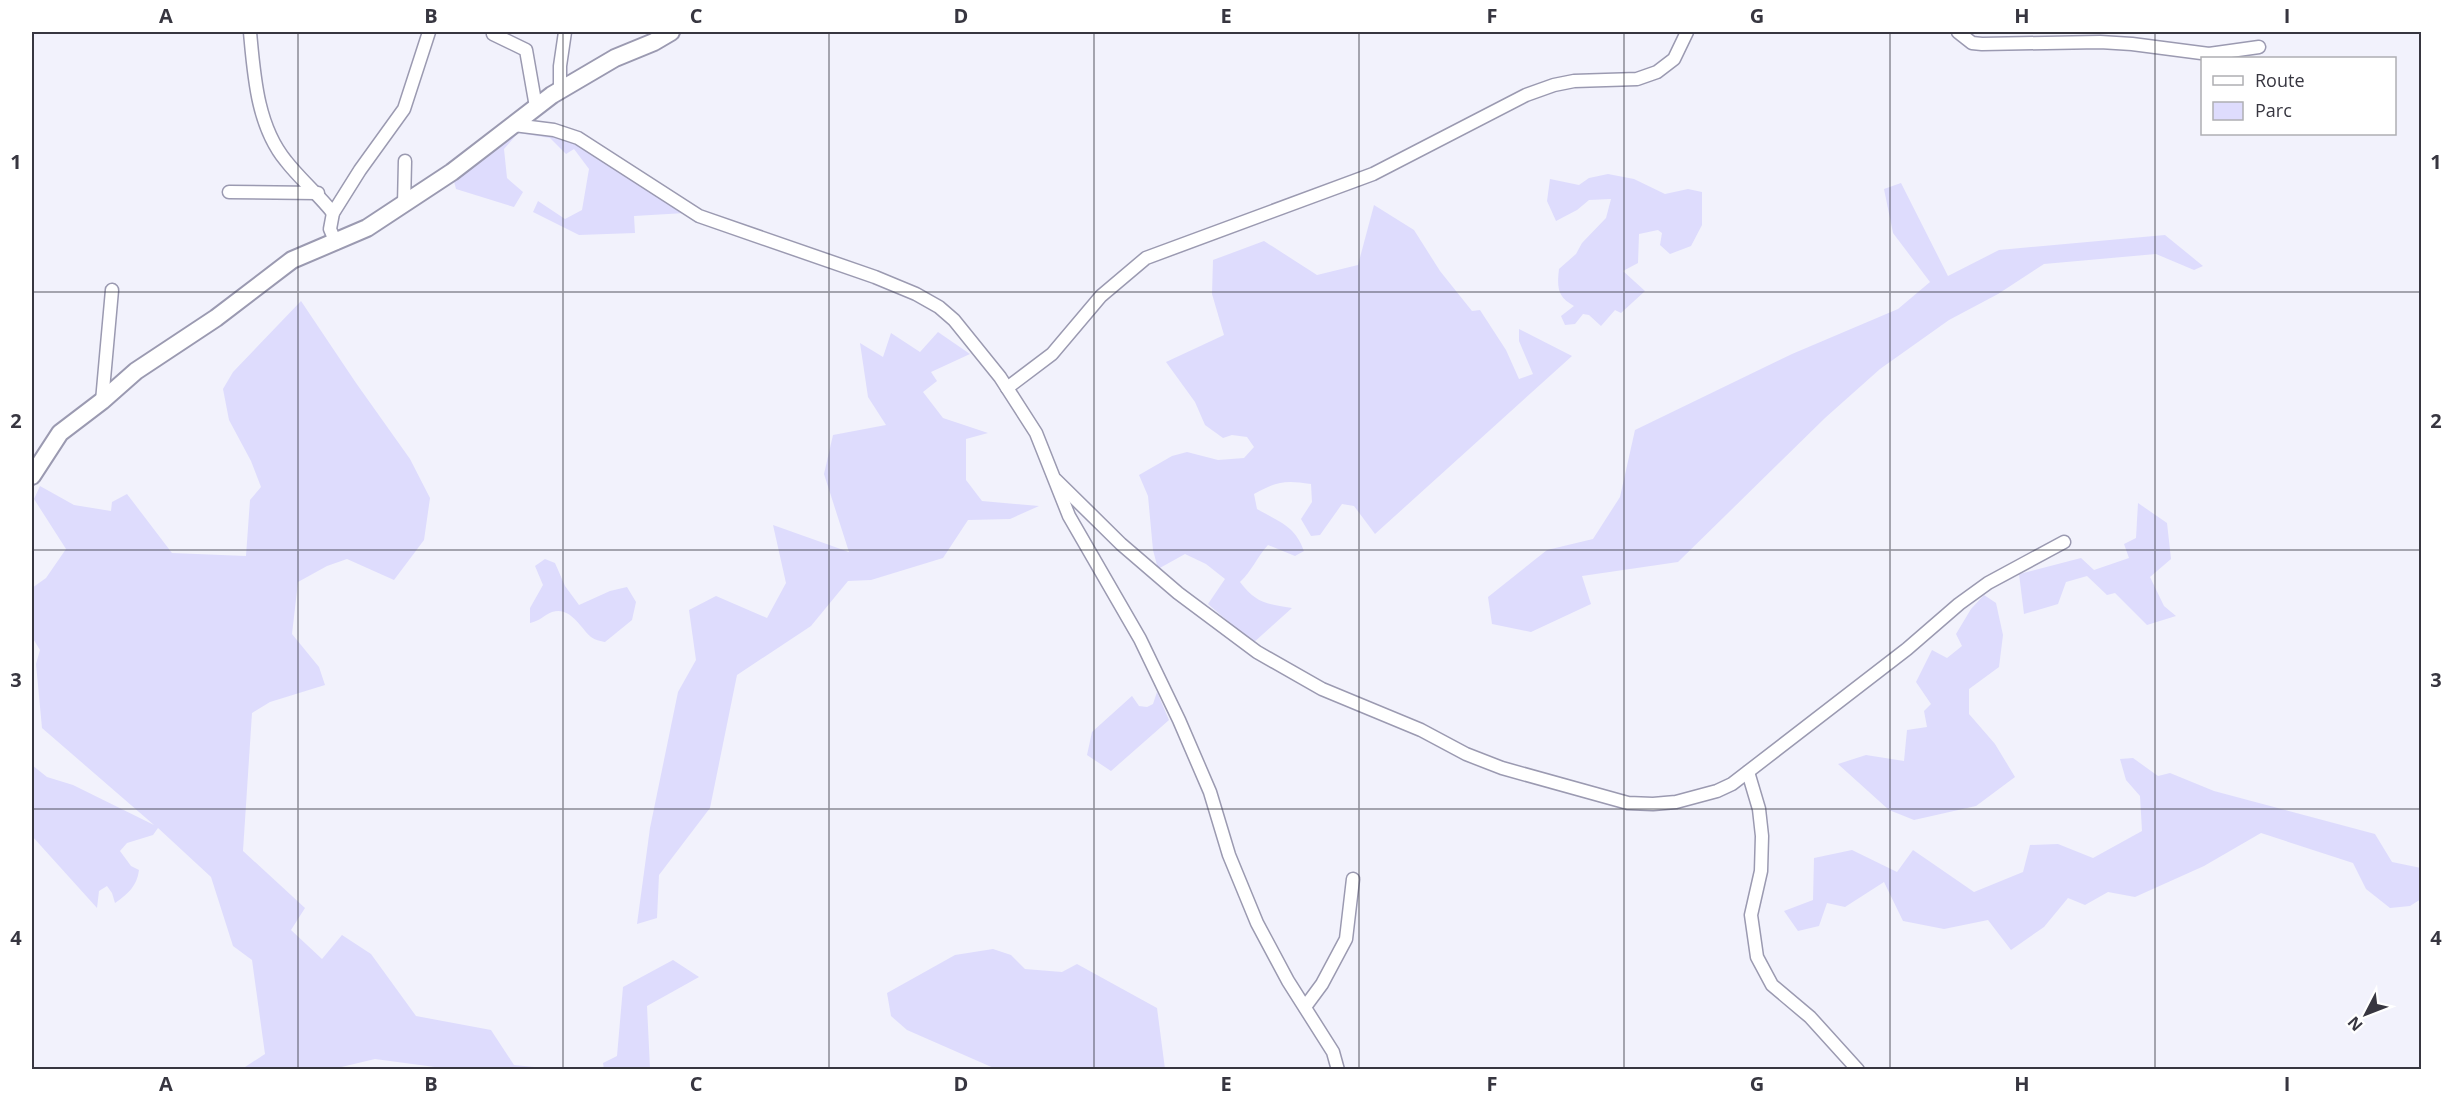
<svg xmlns="http://www.w3.org/2000/svg" width="2453" height="1101" viewBox="0 0 2453 1101" font-family="'Open Sans',sans-serif">
	<rect width="100%" height="100%" fill="#f2f2fc"/>
	<g fill="#dedcfd">
		<polygon points="528,124 586,136 719,223 717,230 685,213 634,216 635,233 579,235 533,212 538,201 565,219 582,210 589,169 574,149 566,154 550,138 518,133 504,149 507,178 523,192 514,207 456,189 452,174"/>
		<path d="M 1608,174 L 1634,179 L 1665,194 L 1688,189 L 1702,192 L 1702,225 L 1691,246 L 1670,254 L 1660,245 L 1662,233 L 1658,230 L 1639,234 L 1638,263 L 1623,271 L 1645,291 L 1621,313 L 1615,310 L 1601,326 L 1589,315 L 1583,314 L 1575,324 L 1565,325 L 1561,316 L 1574,306 C 1557,297 1557,287 1559,269 L 1576,254 L 1582,243 L 1606,218 L 1611,199 L 1589,200 L 1577,210 L 1556,221 L 1547,201 L 1550,179 L 1579,185 L 1589,178 Z"/>
		<polygon points="1901,183 1948,276 1999,250 2165,235 2203,266 2194,270 2156,254 2044,264 1998,294 1949,320 1880,369 1825,418 1678,562 1582,576 1591,604 1531,632 1492,624 1488,597 1547,550 1593,539 1620,497 1635,430 1792,354 1898,309 1930,282 1893,233 1884,189"/>
		<path d="M 1374,205 L 1414,230 L 1440,271 L 1472,311 L 1480,310 L 1506,350 L 1519,379 L 1533,374 L 1519,341 L 1519,329 L 1572,356 L 1375,534 L 1354,506 L 1342,504 L 1320,535 L 1311,536 L 1301,519 L 1312,502 L 1311,484 C 1285,480 1277,481 1254,494 L 1257,509 C 1279,522 1295,525 1304,551 L 1295,556 L 1268,545 C 1257,557 1252,571 1240,582 C 1256,603 1266,604 1292,608 L 1253,643 L 1208,604 L 1225,579 L 1206,564 L 1185,554 L 1158,569 L 1153,550 L 1148,496 L 1139,475 L 1172,456 L 1187,452 L 1218,460 L 1244,458 L 1254,447 L 1247,437 L 1232,435 L 1223,438 L 1205,425 L 1195,402 L 1166,362 L 1224,335 L 1212,294 L 1213,260 L 1264,241 L 1317,275 L 1358,265 Z"/>
		<path d="M 301,301 L 356,383 L 410,459 L 430,498 L 424,540 L 394,580 L 347,559 L 327,566 L 298,582 L 292,634 L 319,667 L 325,685 L 270,702 L 252,713 L 243,851 L 305,908 L 291,930 L 322,959 L 342,935 L 371,954 L 416,1016 L 491,1030 L 514,1065 L 555,1069 L 457,1070 L 375,1059 L 333,1069 L 242,1069 L 265,1054 L 252,960 L 233,946 L 211,877 L 158,828 L 153,835 L 127,843 L 120,851 L 131,866 L 139,870 C 137,886 128,894 115,903 L 112,893 L 107,886 L 99,891 L 97,908 L 32,836 L 32,765 L 47,777 L 73,785 L 154,825 L 42,728 L 36,664 L 40,650 L 32,637 L 32,588 L 46,578 L 66,549 L 34,499 L 40,486 L 74,505 L 111,511 L 112,502 L 127,494 L 172,553 L 246,556 L 250,500 L 261,487 L 251,461 L 229,420 L 223,389 L 233,372 Z"/>
		<polygon points="938,332 970,354 931,372 937,381 923,392 943,418 988,433 966,439 966,480 982,501 1039,506 1010,519 968,520 943,558 871,580 848,581 811,626 737,675 710,808 659,875 657,918 637,924 650,828 678,692 696,660 689,610 716,596 767,618 786,583 773,525 849,552 824,474 833,435 886,425 868,397 860,343 883,357 891,333 920,352"/>
		<polygon points="2138,503 2167,523 2171,559 2150,577 2164,606 2176,616 2147,625 2115,593 2107,595 2087,576 2066,582 2058,604 2024,614 2019,574 2081,558 2094,570 2129,558 2124,544 2136,538"/>
		<path d="M 545,559 L 555,563 L 565,586 L 579,605 L 610,591 L 627,587 L 636,602 L 632,620 L 605,642 C 600,641 595,640 591,637 C 580,627 570,606 552,612 C 544,615 540,621 530,623 L 530,608 L 543,585 L 535,566 Z"/>
		<polygon points="1984,595 1996,603 2003,635 1999,667 1969,689 1969,714 1995,744 2015,777 1976,806 1914,820 1889,810 1838,764 1866,755 1904,761 1907,730 1927,727 1924,711 1931,704 1916,682 1932,650 1947,658 1962,646 1956,634 1971,609"/>
		<polygon points="1157,692 1169,720 1111,771 1087,755 1092,732 1132,696 1139,706 1147,707 1153,704"/>
		<polygon points="2133,758 2158,776 2170,773 2214,791 2375,834 2392,862 2421,868 2421,899 2410,906 2390,908 2366,889 2353,863 2261,833 2204,866 2135,897 2108,892 2085,905 2068,898 2044,927 2011,950 1988,920 1944,929 1903,921 1884,882 1845,907 1827,903 1819,926 1798,931 1784,911 1813,900 1814,858 1852,850 1897,872 1913,850 1974,892 2023,872 2030,845 2058,844 2093,858 2142,831 2140,796 2126,780 2120,759"/>
		<polygon points="993,949 1011,955 1025,969 1062,972 1077,964 1157,1008 1165,1069 996,1069 907,1030 891,1016 887,993 955,955"/>
		<polygon points="673,960 699,977 647,1006 650,1068 652,1069 604,1069 603,1063 617,1056 623,987"/>
	</g>
	<g fill="none" stroke-linecap="round" stroke-linejoin="round">
		<g stroke="#9b9ab1" stroke-width="15">
			<g id="street">
				<path d="M 250,32 C 254,75 257,126 286,161 C 300,179 318,194 333,213"/>
				<polyline points="1958,32 1972,43 1982,44 2100,42 2132,44 2209,54 2259,47"/>
				<polyline points="493,34 526,50 536,107"/>
				<polyline points="560,91 560,66 565,32"/>
				<polyline points="514,125 554,130 578,138 699,216 875,277 916,294 939,307 954,320 1000,377 1036,433 1069,516 1140,639 1179,720 1210,792 1229,855 1257,923 1288,981 1333,1052 1338,1070"/>
				<polyline points="229,192 318,193"/>
				<polyline points="404,205 405,161"/>
				<polyline points="336,243 330,229 333,213 360,170 404,109 429,32"/>
				<polyline points="1007,388 1052,354 1101,296 1146,258 1373,174 1526,95 1554,85 1574,81 1637,79 1657,72 1674,59 1687,32"/>
				<polyline points="102,401 112,290"/>
				<polyline points="1056,480 1121,544 1178,593 1257,652 1322,689 1421,730 1466,754 1502,768 1628,803 1653,804 1676,802 1717,791 1732,784 1907,649 1959,604 1988,583 2064,542"/>
				<polyline points="1748,772 1759,809 1762,836 1761,871 1751,915 1757,957 1772,985 1810,1017 1858,1070"/>
				<polyline points="1305,1007 1322,984 1346,939 1353,879"/>
			</g>
		</g>
		<g stroke="#9b9ab1" stroke-width="20">
			<polyline id="secondary" points="32,476 60,433 102,401 136,371 216,318 292,260 367,228 452,172 552,95 615,58 654,42 671,32"/>
		</g>
		<use href="#street" stroke="#fff" stroke-width="12"/>
		<use href="#secondary" stroke="#fff" stroke-width="16"/>
	</g>
	<path fill="none" stroke="#373640" stroke-width="1.5" stroke-opacity="0.55" d="M 298,32 L 298,1070M 563,32 L 563,1070M 829,32 L 829,1070M 1094,32 L 1094,1070M 1359,32 L 1359,1070M 1624,32 L 1624,1070M 1890,32 L 1890,1070M 2155,32 L 2155,1070M 32,292 L 2422,292M 32,550 L 2422,550M 32,809 L 2422,809"/>
	<rect width="2453" height="1101" fill="none" stroke="#ffffff" stroke-width="66"/>
	<rect x="2201" y="57" width="195" height="78" fill="#ffffff" stroke="#afafb3" stroke-width="1.5"/>
	<rect x="2213" y="76" width="30" height="9" fill="#ffffff" stroke="#afafb3" stroke-width="1.5"/>
	<text x="2255" y="87" font-size="18" fill="#373640">Route</text>
	<rect x="2213" y="102" width="30" height="18" fill="#dedcfd" stroke="#afafb3" stroke-width="1.5"/>
	<text x="2255" y="117" font-size="18" fill="#373640">Parc</text>
	<g transform="translate(2366 1014) rotate(228)" stroke="#ffffff" stroke-width="4.5" paint-order="stroke">
	<path d="M0-4.5L10 22L0 15L-10 22Z" fill="#373640"/>
	<text y="-9" font-size="16" font-weight="bold" text-anchor="middle" fill="#373640">N</text>
	</g>
	<rect x="33" y="33" width="2387" height="1035" fill="none" stroke="#373640" stroke-width="2"/>
	<g font-size="20" text-anchor="middle" font-weight="bold" fill="#373640">
		<text x="166" y="23">A</text>
		<text x="431" y="23">B</text>
		<text x="696" y="23">C</text>
		<text x="961" y="23">D</text>
		<text x="1226" y="23">E</text>
		<text x="1492" y="23">F</text>
		<text x="1757" y="23">G</text>
		<text x="2022" y="23">H</text>
		<text x="2287" y="23">I</text>
		<text x="16" y="169">1</text>
		<text x="2436" y="169">1</text>
		<text x="16" y="428">2</text>
		<text x="2436" y="428">2</text>
		<text x="16" y="687">3</text>
		<text x="2436" y="687">3</text>
		<text x="16" y="945">4</text>
		<text x="2436" y="945">4</text>
		<text x="166" y="1091">A</text>
		<text x="431" y="1091">B</text>
		<text x="696" y="1091">C</text>
		<text x="961" y="1091">D</text>
		<text x="1226" y="1091">E</text>
		<text x="1492" y="1091">F</text>
		<text x="1757" y="1091">G</text>
		<text x="2022" y="1091">H</text>
		<text x="2287" y="1091">I</text>
	</g>
</svg>
